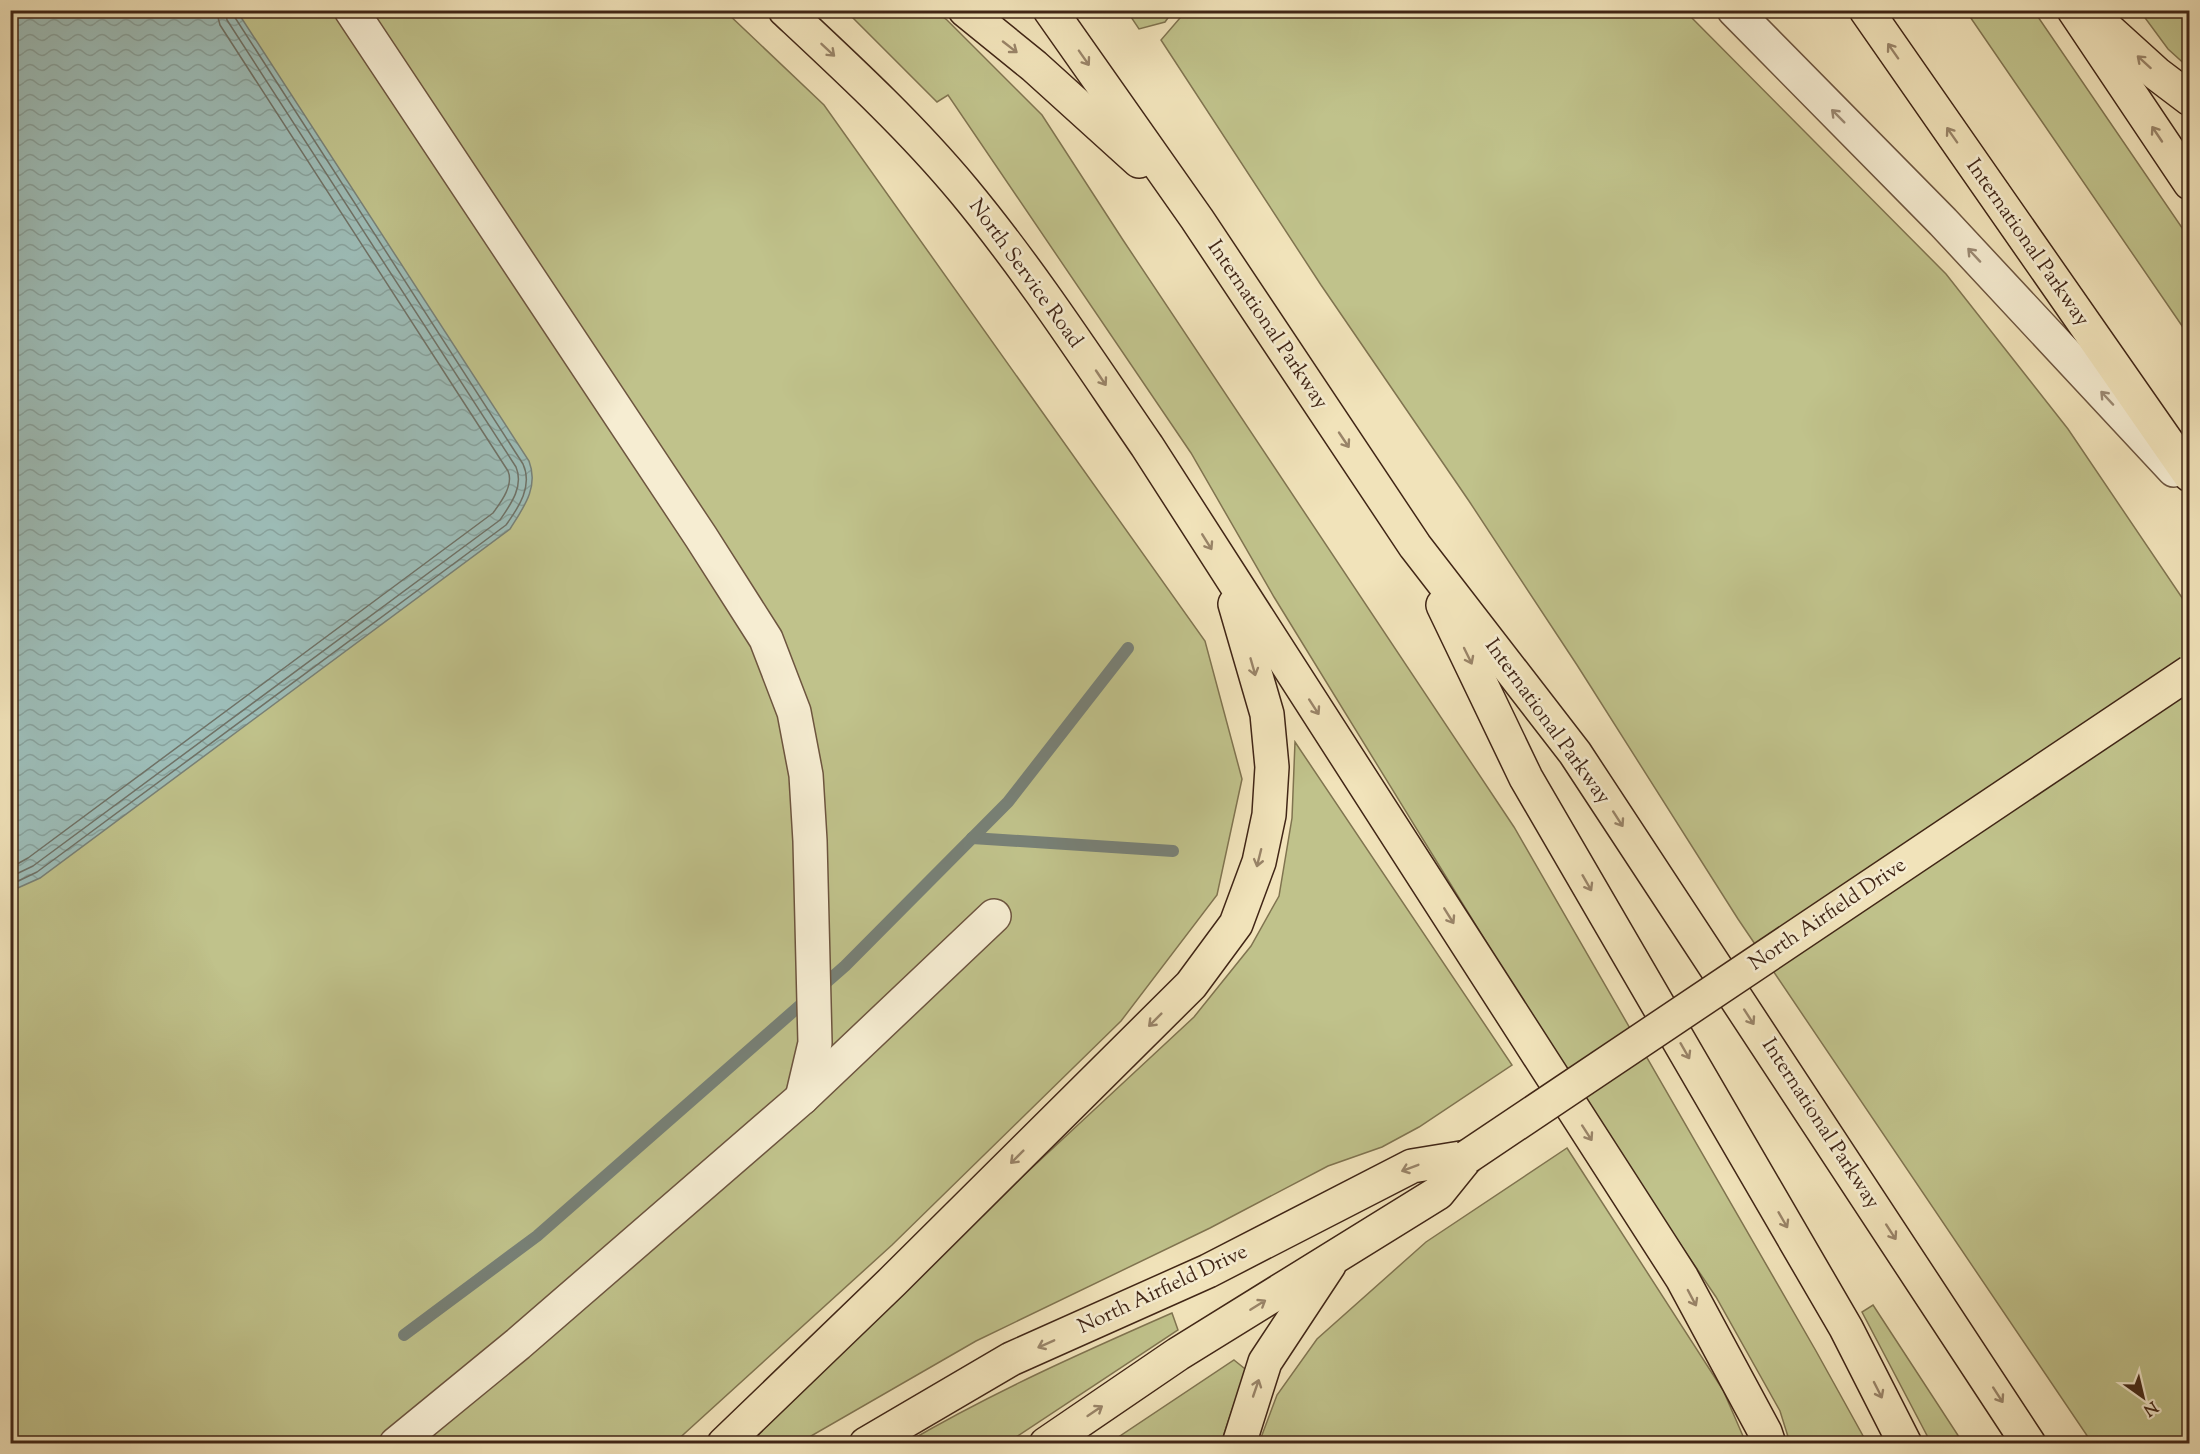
<svg xmlns="http://www.w3.org/2000/svg" width="2200" height="1454" viewBox="0 0 2200 1454" font-family="'Sorts Mill Goudy',serif">
	<defs>
		<pattern id="water-waves" width="16" height="10" patternUnits="userSpaceOnUse" patternTransform="scale(1.5)"><rect width="16" height="10" fill="#9dbdb8"/><path d="M0 5q4-4 8 0t8 0" fill="none" stroke="#88a29d"/></pattern>
	</defs>
	<rect width="100%" height="100%" fill="#f1e3ba"/>
	<filter id="stains"><feTurbulence type="fractalNoise" baseFrequency=".00333" numOctaves="4"/><feColorMatrix values="0 0 0 0 .2 0 0 0 0 .09 0 0 0 0 .02 0 0 0 .5 -.17"/></filter>
	<radialGradient id="worn" r=".72"><stop offset=".6" stop-color="#630" stop-opacity="0"/><stop offset="1" stop-color="#630" stop-opacity=".3"/></radialGradient>
	<g fill="#c0c28b" stroke="#807450" stroke-width="1.5">
		<polygon points="10,11 725,11 824,105 1205,641 1242,779 1217,895 1121,1021 892,1245 674,1443 11,1443"/>
		<polygon points="846,11 935,11 947,20 1042,115 1123,240 1514,827 1816,1351 1867,1443 1790,1443 1780,1411 1716,1297 1626,1164 1504,971 1274,597 1191,453 948,95 937,102"/>
		<polygon points="1127,11 1173,11 1165,22 1139,29"/>
		<polygon points="1186,11 1685,11 1946,274 2068,429 2189,608 2189,1443 2092,1443 1738,919 1577,665 1469,501 1321,285 1161,40"/>
		<polygon points="1966,11 2034,11 2189,238 2189,336"/>
		<polygon points="2140,11 2189,11 2189,68 2168,49"/>
		<polygon points="1295,742 1512,1065 1419,1127 1382,1147 1328,1166 1210,1228 976,1341 799,1443 741,1444 1023,1176 1194,1017 1251,946 1279,896 1292,818"/>
		<polygon points="1567,1148 1723,1390 1746,1443 1259,1443 1277,1395 1317,1339 1426,1242"/>
		<polygon points="1873,1305 1963,1443 1931,1443 1862,1312"/>
		<path d="M 1172,1313 L 1178,1330 L 1007,1443 L 906,1443 C 991,1393 1081,1353 1172,1313 Z"/>
		<polygon points="1234,1360 1250,1373 1236,1398 1221,1443 1108,1444"/>
	</g>
	<path fill="url(#water-waves)" stroke="#788177" stroke-width="1.5" d="M 11,10 L 237,11 L 529,461 C 539,487 524,507 510,529 L 40,878 L 11,891 Z"/>
	<g fill="none" stroke-linecap="round" stroke-linejoin="round">
		<g stroke="#6f7267" stroke-width="1.5">
			<path d="M 10,868 L 28,858 L 493,513 C 501,502 514,485 508,471 L 220,25 L 216,10"/>
			<path d="M 10,877 L 33,866 L 500,520 C 511,504 524,486 516,467 L 227,20 L 225,10"/>
			<path d="M 10,885 L 37,872 L 506,525 C 519,507 533,486 523,464 L 234,16 L 233,10"/>
		</g>
		<g stroke="#788177" stroke-width="12">
			<polyline points="972,838 1173,851"/>
			<polyline points="404,1335 537,1236 845,966 1008,802 1128,648"/>
		</g>
		<g stroke="#6d553f" stroke-width="36">
			<g id="minor">
				<polyline points="351,10 701,537 766,639 794,712 806,775 810,841 815,1043 802,1098"/>
				<polyline points="1734,10 1943,222 2174,470"/>
				<polyline points="396,1444 518,1344 802,1098 994,916"/>
			</g>
		</g>
		<g stroke="#412616" stroke-width="36">
			<g id="major">
				<path d="M 785,10 C 847,68 910,126 964,191 C 1031,272 1088,360 1147,446 L 1682,1278 L 1765,1432 L 1769,1444"/>
				<polyline points="2074,10 2190,183"/>
				<polyline points="2093,16 2157,74 2190,99"/>
				<polyline points="724,1444 893,1281 1191,985 1236,924 1259,862 1269,815 1272,767 1267,714 1235,604"/>
				<polyline points="866,1444 1011,1359 1208,1271 1412,1166 1467,1157"/>
				<polyline points="1046,1444 1178,1354 1438,1193 1467,1157"/>
				<polyline points="1239,1444 1265,1362 1329,1265"/>
			</g>
		</g>
		<g stroke="#412616" stroke-width="36">
			<g id="highway">
				<polyline points="965,10 1034,66 1139,161"/>
				<polyline points="1050,10 1197,219 1415,546 1575,753 2029,1444"/>
				<polyline points="1866,10 2190,475"/>
				<polyline points="1443,605 1526,778 1846,1328 1905,1444"/>
			</g>
		</g>
		<use href="#minor" stroke="#f6edd2" stroke-width="33"/>
		<use href="#major" stroke="#f1e3ba" stroke-width="33"/>
		<use href="#highway" stroke="#f1e3ba" stroke-width="33"/>
		<g stroke="#412616" stroke-width="36" stroke-linecap="butt">
			<polyline id="major-bridge" points="1467,1157 2190,672"/>
		</g>
		<use href="#major-bridge" stroke="#f1e3ba" stroke-width="33"/>
	</g>
	<defs><path id="oneway-shaft" d="M-6 0H5M1.5-3L5.5 0L1.5 3" fill="none" stroke-width="1.6" stroke-linecap="round" stroke-linejoin="round" transform="scale(1.5)"/></defs>
	<g stroke="#998468">
		<use href="#oneway-shaft" transform="translate(1010 47) rotate(38)"/>
		<use href="#oneway-shaft" transform="translate(828 50) rotate(43)"/>
		<use href="#oneway-shaft" transform="translate(1893 51) rotate(-125)"/>
		<use href="#oneway-shaft" transform="translate(1084 58) rotate(55)"/>
		<use href="#oneway-shaft" transform="translate(2144 62) rotate(-138)"/>
		<use href="#oneway-shaft" transform="translate(2157 134) rotate(-124)"/>
		<use href="#oneway-shaft" transform="translate(1952 135) rotate(-125)"/>
		<use href="#oneway-shaft" transform="translate(1101 378) rotate(56)"/>
		<use href="#oneway-shaft" transform="translate(1344 440) rotate(56)"/>
		<use href="#oneway-shaft" transform="translate(1207 542) rotate(58)"/>
		<use href="#oneway-shaft" transform="translate(1468 656) rotate(64)"/>
		<use href="#oneway-shaft" transform="translate(1253 667) rotate(74)"/>
		<use href="#oneway-shaft" transform="translate(1314 707) rotate(57)"/>
		<use href="#oneway-shaft" transform="translate(1618 819) rotate(57)"/>
		<use href="#oneway-shaft" transform="translate(1259 858) rotate(104)"/>
		<use href="#oneway-shaft" transform="translate(1587 883) rotate(60)"/>
		<use href="#oneway-shaft" transform="translate(1449 916) rotate(58)"/>
		<use href="#oneway-shaft" transform="translate(1749 1017) rotate(57)"/>
		<use href="#oneway-shaft" transform="translate(1155 1020) rotate(135)"/>
		<use href="#oneway-shaft" transform="translate(1685 1051) rotate(60)"/>
		<use href="#oneway-shaft" transform="translate(1587 1133) rotate(57)"/>
		<use href="#oneway-shaft" transform="translate(1017 1157) rotate(135)"/>
		<use href="#oneway-shaft" transform="translate(1410 1168) rotate(159)"/>
		<use href="#oneway-shaft" transform="translate(1783 1220) rotate(60)"/>
		<use href="#oneway-shaft" transform="translate(1891 1232) rotate(57)"/>
		<use href="#oneway-shaft" transform="translate(1692 1298) rotate(62)"/>
		<use href="#oneway-shaft" transform="translate(1258 1305) rotate(-32)"/>
		<use href="#oneway-shaft" transform="translate(1046 1344) rotate(156)"/>
		<use href="#oneway-shaft" transform="translate(1256 1388) rotate(-71)"/>
		<use href="#oneway-shaft" transform="translate(1878 1390) rotate(63)"/>
		<use href="#oneway-shaft" transform="translate(1998 1395) rotate(57)"/>
		<use href="#oneway-shaft" transform="translate(1095 1411) rotate(-34)"/>
	</g>
	<g stroke="#9c8a74">
		<use href="#oneway-shaft" transform="translate(1838 116) rotate(-135)"/>
		<use href="#oneway-shaft" transform="translate(1974 255) rotate(-133)"/>
		<use href="#oneway-shaft" transform="translate(2107 398) rotate(-133)"/>
	</g>
	<g text-anchor="middle" dominant-baseline="central" stroke-width="5" stroke-linejoin="round" paint-order="stroke">
		<g font-size="21" fill="#412616" stroke="#f6edd2">
			<text transform="translate(2027 243) rotate(55)">International Parkway</text>
			<text transform="translate(1025 274) rotate(54)">North Service Road</text>
			<text transform="translate(1267 325) rotate(56)">International Parkway</text>
			<text transform="translate(1547 722) rotate(54)">International Parkway</text>
			<text transform="translate(1828 915) rotate(-34)">North Airfield Drive</text>
			<text transform="translate(1820 1124) rotate(57)">International Parkway</text>
			<text transform="translate(1163 1290) rotate(-25)">North Airfield Drive</text>
		</g>
	</g>
	<rect width="2200" height="1454" fill="none" stroke="#f1e3ba" stroke-width="36"/>
	<rect x="12" y="12" width="2176" height="1430" fill="none" stroke="#412616" stroke-width="3"/>
	<rect x="18" y="18" width="2164" height="1418" fill="none" stroke="#412616" stroke-width="1.5"/>
	<g transform="translate(2143 1397) rotate(146)" stroke="#f6edd2" stroke-width="4.5" paint-order="stroke">
	<path d="M0-4.5L10 22L0 15L-10 22Z" fill="#412616"/>
	<text y="-9" font-size="16" font-weight="bold" text-anchor="middle" fill="#412616">N</text>
	</g>
	<rect width="100%" height="100%" filter="url(#stains)"/>
	<rect width="100%" height="100%" fill="url(#worn)"/>
</svg>
